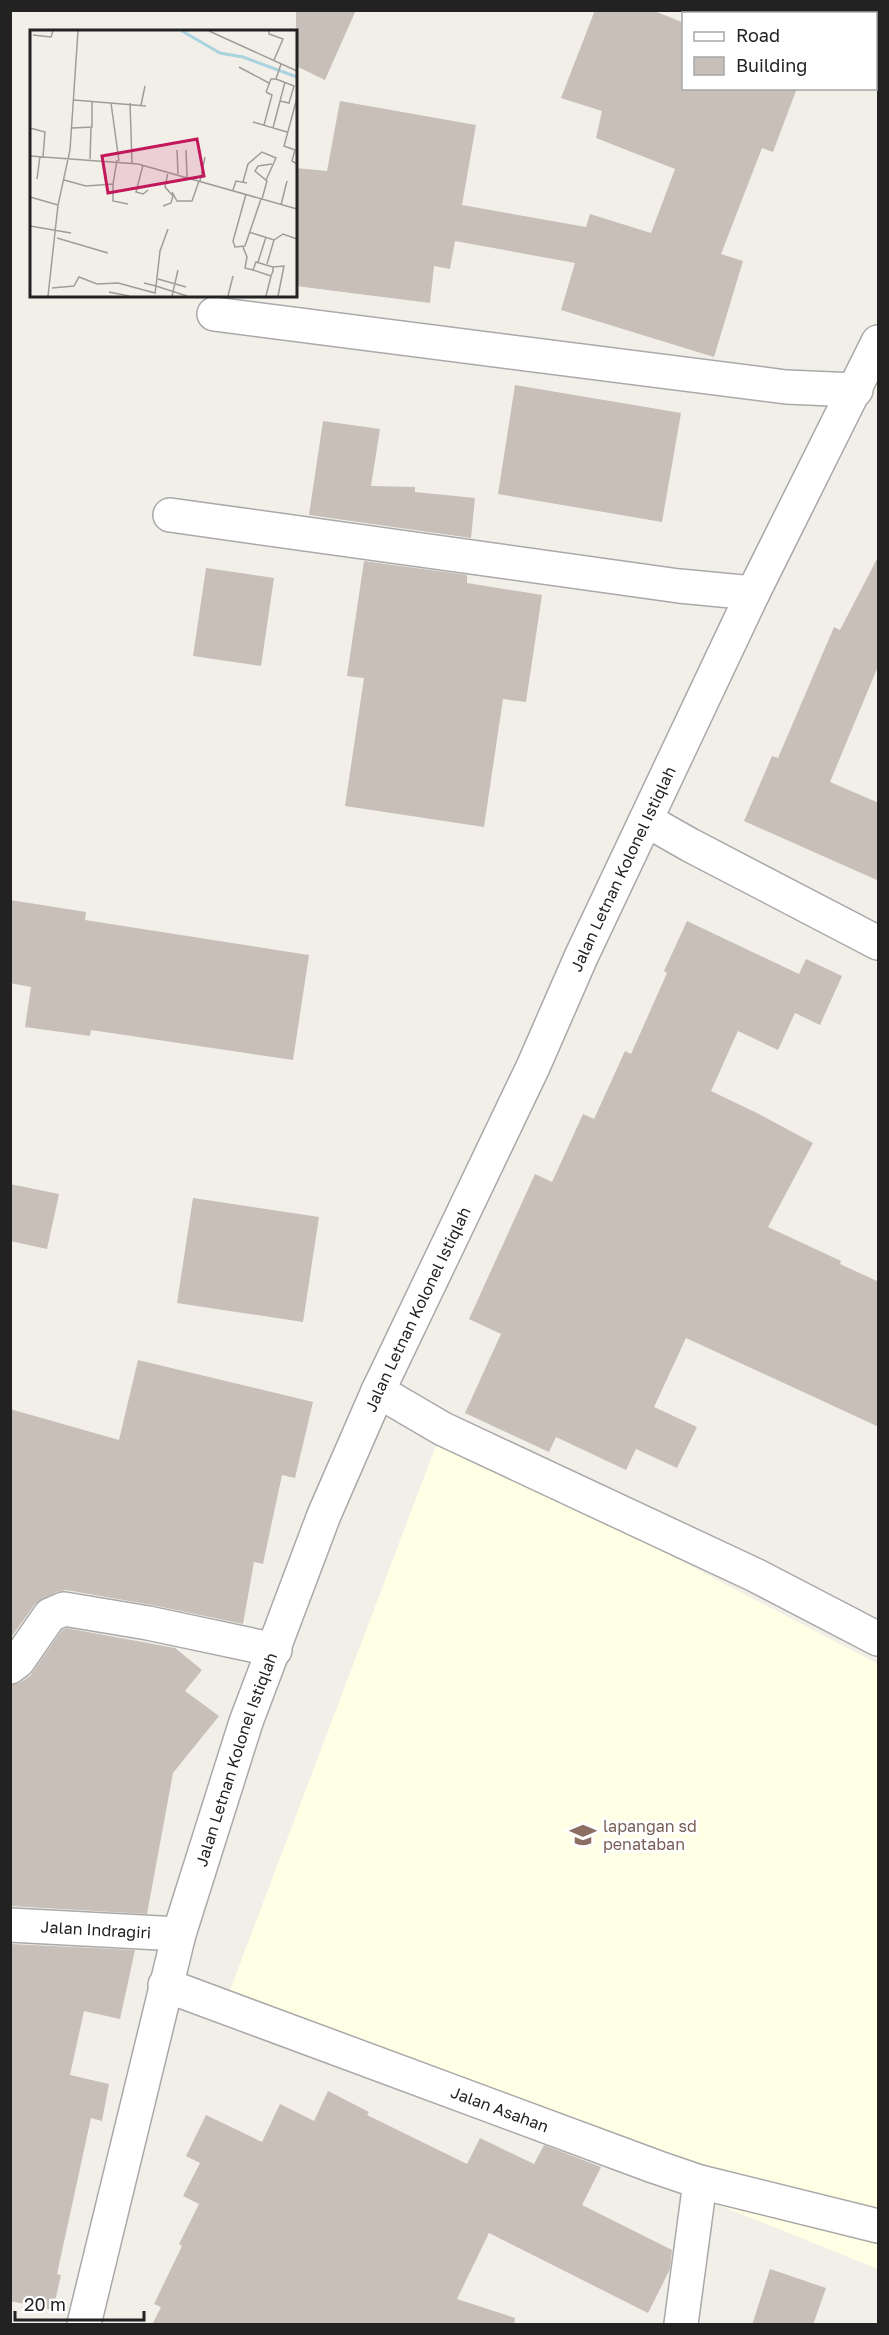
<svg xmlns="http://www.w3.org/2000/svg" width="889" height="2335" viewBox="0 0 889 2335" font-family="'Golos Text',sans-serif">
	<rect width="100%" height="100%" fill="#f2efe9"/>
	<polygon fill="#ffffe5" points="440,1435 878,1664 878,2269 224,2006"/>
	<g fill="#c7bfb8">
		<polygon points="296,10 356,10 325,80 296,66"/>
		<polygon points="595,10 652,10 684,23 684,88 797,88 773,152 762,148 721,254 743,261 714,357 561,310 575,263 455,241 450,269 434,266 430,303 296,286 296,168 327,171 340,101 476,125 462,205 586,227 590,214 651,233 675,169 596,138 602,111 561,98"/>
		<polygon points="515,385 681,413 662,522 498,494"/>
		<polygon points="323,421 380,429 371,486 415,487 415,492 475,498 471,538 309,515"/>
		<polygon points="879,555 879,664 830,782 879,803 879,881 744,821 772,756 778,758 834,627 840,630"/>
		<polygon points="364,561 467,575 467,583 542,595 526,702 503,699 484,827 345,806 364,678 347,676"/>
		<polygon points="206,568 274,578 261,666 193,656"/>
		<polygon points="10,900 86,912 85,920 309,955 293,1060 91,1030 90,1036 25,1027 31,987 10,983"/>
		<polygon points="687,921 799,974 806,959 842,976 820,1025 795,1013 778,1050 738,1031 711,1091 757,1113 813,1143 768,1227 841,1261 840,1264 879,1282 879,1427 686,1338 654,1407 697,1427 677,1468 636,1449 626,1470 556,1437 549,1452 465,1413 501,1334 469,1319 535,1174 552,1182 583,1114 594,1119 625,1051 631,1054 667,973 664,971"/>
		<polygon points="10,1184 59,1194 47,1249 10,1241"/>
		<polygon points="193,1198 319,1217 303,1322 177,1303"/>
		<polygon points="138,1360 313,1402 295,1478 282,1475 263,1564 254,1562 243,1624 152,1605 66,1590 57,1592 35,1604 10,1639 10,1409 119,1440"/>
		<polygon points="66,1628 175,1648 202,1670 185,1691 219,1716 173,1773 147,1914 10,1906 10,1685 21,1682 30,1676 62,1630"/>
		<polygon points="10,1944 135,1950 120,2019 84,2011 70,2075 109,2084 102,2121 91,2118 57,2274 61,2275 53,2310 10,2301"/>
		<polygon points="328,2091 369,2112 367,2115 467,2164 480,2138 534,2164 544,2145 601,2167 582,2205 672,2250 670,2269 648,2313 489,2233 457,2299 515,2318 514,2325 152,2325 161,2307 154,2304 182,2246 179,2244 199,2204 183,2196 200,2163 186,2156 206,2115 262,2142 280,2104 314,2121"/>
		<polygon points="770,2269 826,2288 813,2325 752,2325"/>
	</g>
	<g fill="none" stroke-linecap="round" stroke-linejoin="round">
		<g stroke="#a9a9a9" stroke-width="36">
			<g id="minor">
				<polyline points="784,10 791,14"/>
				<polyline points="876,45 878,47"/>
				<polyline points="214,314 786,387 856,390"/>
				<polyline points="170,515 679,586 753,593"/>
				<polyline points="646,820 690,845 878,943"/>
				<polyline points="378,1391 443,1429 755,1575 878,1639"/>
				<polyline points="10,1667 18,1661 50,1615 64,1609 148,1623 275,1650"/>
				<path id="s1" d="M 10,1925 L 179,1934"/>
				<path id="s2" d="M 165,1985 L 656,2167 L 700,2182 L 681,2324"/>
				<polyline points="700,2182 878,2226"/>
				<path id="s3" d="M 84,2324 L 179,1934 L 246,1722 L 324,1515 L 378,1391 L 533,1067 L 581,957 L 753,593 L 878,342"/>
			</g>
		</g>
		<use href="#minor" stroke="#fff" stroke-width="33"/>
	</g>
	<defs>
		<g id="school-bare" transform="scale(2.07)"><path d="M0-5L7-2L0 1L-7-2ZM-4 1L0 2.5L4 1V4Q0 6-4 4Z" fill="#8d6e63" stroke="#fff" stroke-width="2.5" paint-order="stroke"/></g>
	</defs>
	<g fill-rule="evenodd">
		<use href="#school-bare" x="583" y="1835"/>
	</g>
	<g text-anchor="middle" dominant-baseline="central" stroke-width="5" stroke-linejoin="round" paint-order="stroke">
		<g font-size="16" fill="#222" stroke="#fff">
			<text stroke="none"><textPath href="#s3" startOffset="1557">Jalan Letnan Kolonel Istiqlah</textPath></text>
			<text stroke="none"><textPath href="#s3" startOffset="1071">Jalan Letnan Kolonel Istiqlah</textPath></text>
			<text stroke="none"><textPath href="#s3" startOffset="585">Jalan Letnan Kolonel Istiqlah</textPath></text>
			<text stroke="none"><textPath href="#s1" startOffset="86">Jalan Indragiri</textPath></text>
			<text stroke="none"><textPath href="#s2" startOffset="357">Jalan Asahan</textPath></text>
		</g>
		<g font-size="16" fill="#785e54" stroke="#fff" text-anchor="start">
			<text x="603" y="1826">lapangan sd<tspan x="603" dy="18">penataban</tspan></text>
		</g>
	</g>
	<g transform="translate(30 30)">
		<rect width="267" height="267" fill="#f2efe9"/>
		<path fill="none" stroke="#aad3df" stroke-width="3" d="M 152,1 L 190,23 L 213,27 L 267,47"/>
		<path fill="none" stroke="#9f9d99" stroke-width="1.5" d="M 179,1 L 267,41M 239,1 L 239,4 L 253,9 L 244,30M 3,5 L 21,7 L 23,1M 209,37 L 239,53M 236,62 L 241,49 L 246,49M 267,68 L 254,116 L 265,120 L 262,131 L 267,134M 44,70 L 116,76M 250,71 L 259,73 L 264,56 L 246,49 L 251,34M 81,73 L 89,131M 100,73 L 102,133M 111,75 L 115,56M 223,92 L 257,102M 234,95 L 242,65 L 236,62M 0,98 L 15,102 L 13,127M 42,98 L 62,97 L 62,72M 243,98 L 255,52M 147,120 L 148,144M 156,120 L 157,147M 0,126 L 108,134 L 267,179M 60,129 L 61,98M 113,135 L 106,162 L 113,164 L 118,160M 7,149 L 10,126M 34,150 L 56,156 L 83,154 L 87,130M 170,151 L 175,127M 213,152 L 218,134 L 232,122 L 246,128 L 236,150M 83,154 L 83,171 L 98,174M 203,160 L 206,151 L 217,153M 142,162 L 147,171 L 162,171 L 169,151M 216,164 L 203,211 L 205,217 L 215,216 L 231,169M 0,167 L 28,175M 232,169 L 237,151 L 225,141 L 228,136 L 242,134M 251,175 L 257,151M 133,176 L 141,173 L 143,166 L 135,157 L 138,142M 0,196 L 41,203M 219,202 L 244,210 L 253,204 L 267,209M 27,208 L 78,223M 213,217 L 217,227 L 215,238 L 223,240M 228,232 L 236,207M 237,234 L 244,210M 243,237 L 254,236 L 248,266M 128,249 L 156,257M 114,253 L 126,256 L 130,221 L 138,199M 22,258 L 44,256 L 49,247 L 67,254 L 88,253 L 125,263 L 126,256 L 157,266M 79,262 L 99,266M 18,266 L 28,175 L 40,120 L 48,1M 142,266 L 148,240M 198,266 L 203,246M 236,266 L 241,246 L 243,241 L 243,237 L 226,232 L 223,240 L 241,246"/>
		<path fill="#c2185b" fill-opacity="0.15" stroke="#c2185b" stroke-width="3" d="M 167,109 L 174,146 L 78,163 L 72,126 Z"/>
		<rect width="267" height="267" fill="none" stroke="#222" stroke-width="3"/>
	</g>
	<rect width="889" height="2335" fill="none" stroke="#222222" stroke-width="24"/>
	<rect x="682" y="12" width="195" height="78" fill="#ffffff" stroke="#a7a7a7" stroke-width="1.5"/>
	<rect x="694" y="32" width="30" height="9" fill="#ffffff" stroke="#a7a7a7" stroke-width="1.5"/>
	<text x="736" y="42" font-size="18" fill="#222222">Road</text>
	<rect x="694" y="57" width="30" height="18" fill="#c7bfb8" stroke="#a7a7a7" stroke-width="1.5"/>
	<text x="736" y="72" font-size="18" fill="#222222">Building</text>
	<path d="M15 2311v9h129v-9" fill="none" stroke="#222222" stroke-width="3"/>
	<text x="24" y="2311" font-size="18" fill="#222222" stroke="#ffffff" stroke-width="4.5" paint-order="stroke">20 m</text>
</svg>
